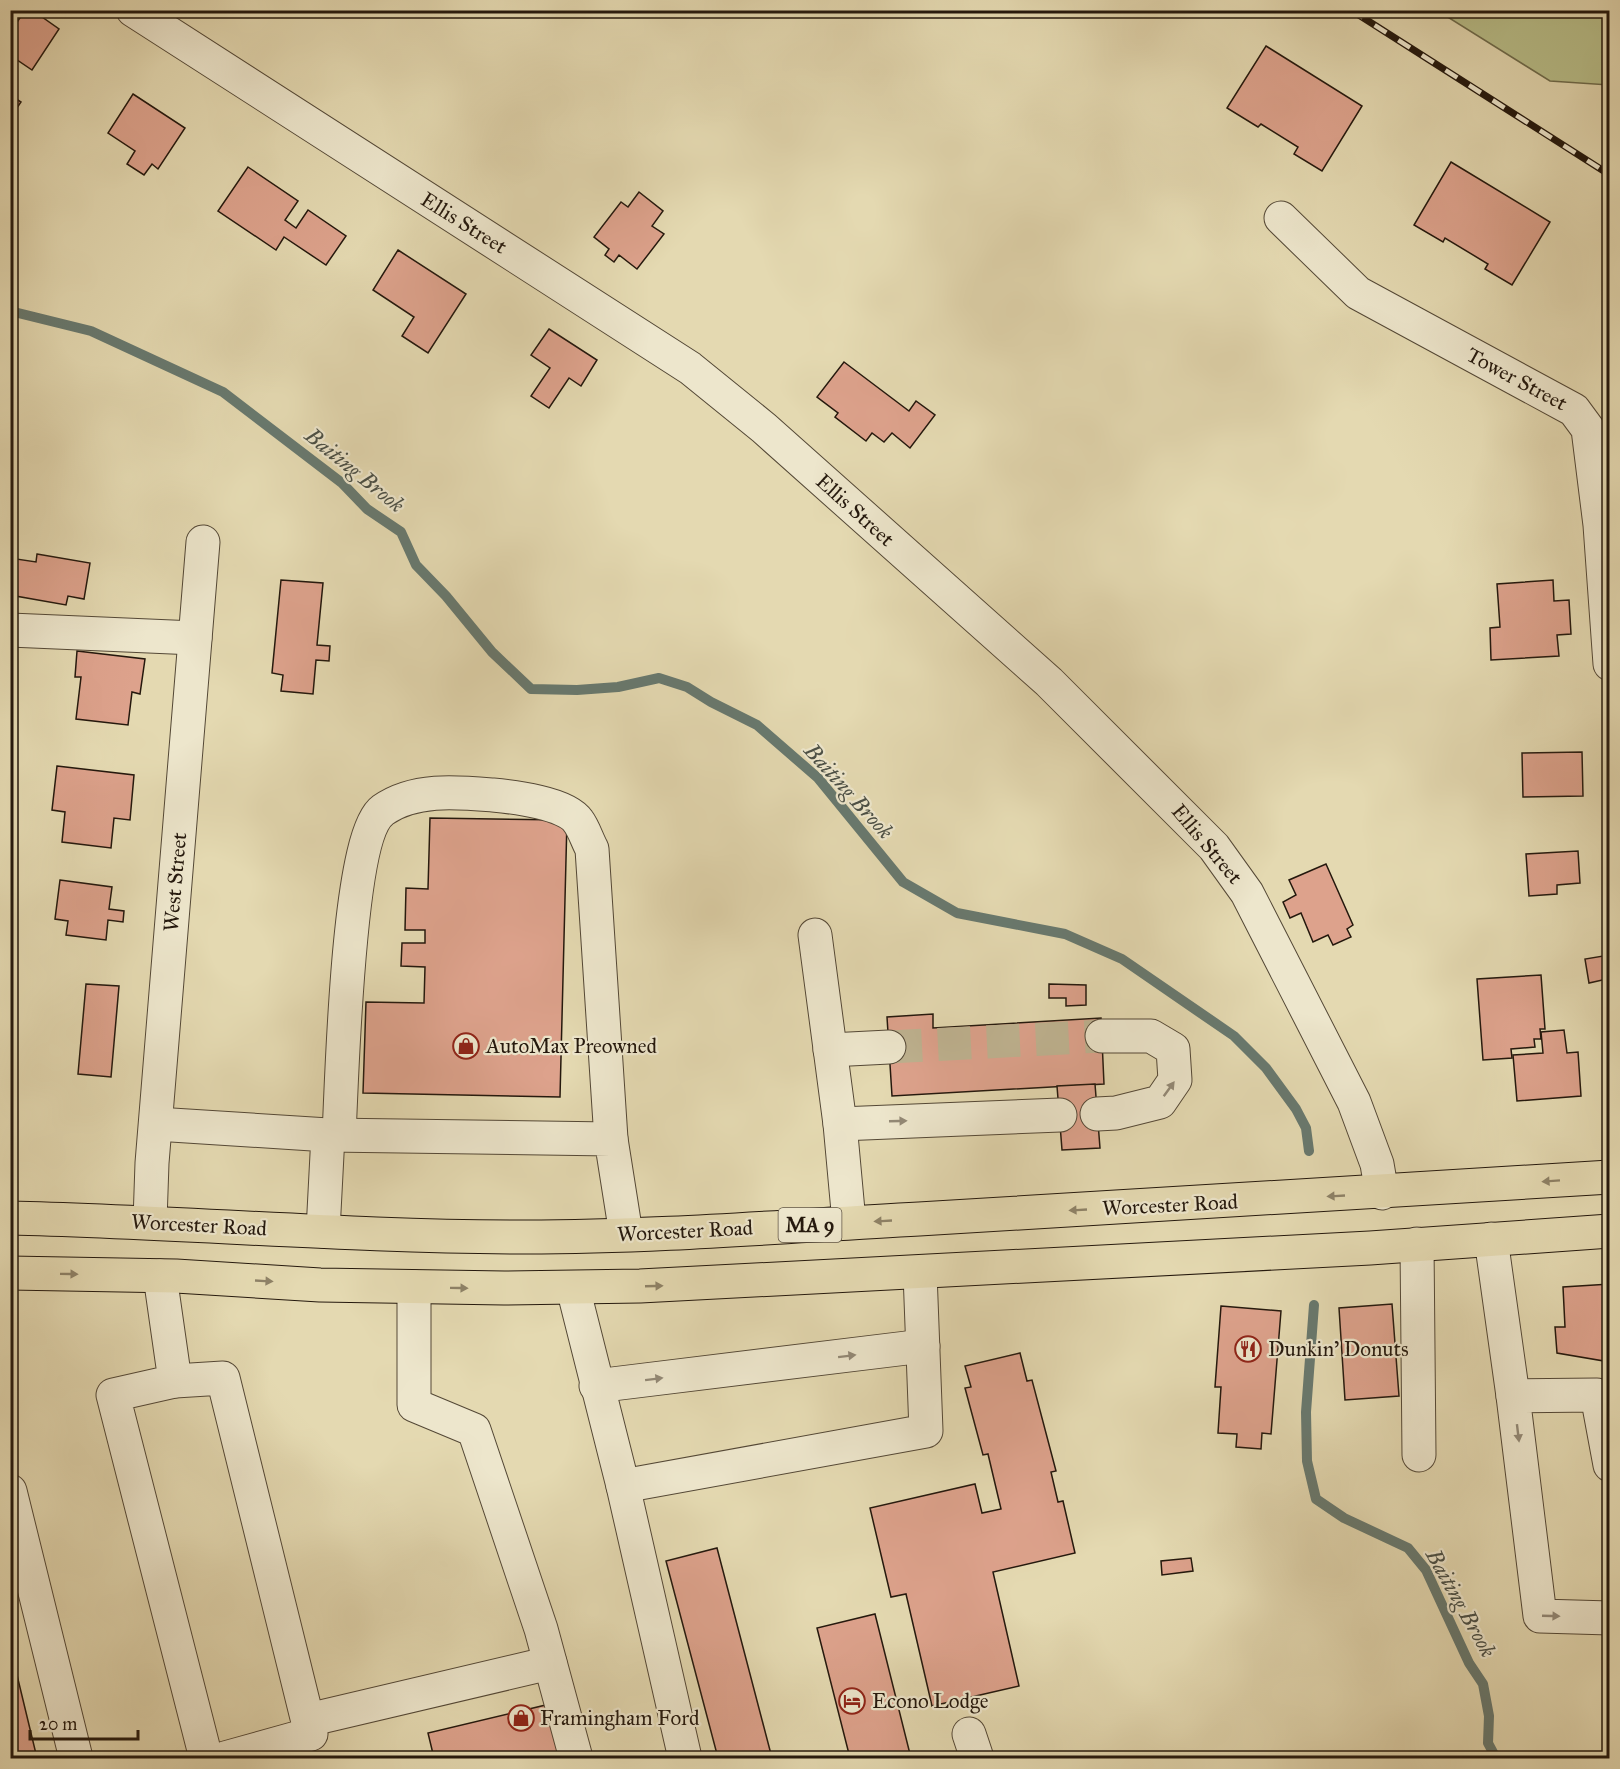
<svg xmlns="http://www.w3.org/2000/svg" width="1620" height="1769" viewBox="0 0 1620 1769" font-family="'IM FELL Great Primer',serif">
	<rect width="100%" height="100%" fill="#e4d9b1"/>
	<filter id="stains"><feTurbulence type="fractalNoise" baseFrequency=".00333" numOctaves="4"/><feColorMatrix values="0 0 0 0 .2 0 0 0 0 .09 0 0 0 0 .02 0 0 0 .5 -.17"/></filter>
	<radialGradient id="worn" r=".72"><stop offset=".6" stop-color="#630" stop-opacity="0"/><stop offset="1" stop-color="#630" stop-opacity=".3"/></radialGradient>
	<polygon fill="#b8be89" stroke="#6e6b4b" stroke-width="1.5" points="1438,11 1609,11 1609,85 1550,81"/>
	<g fill="none" stroke-linecap="round" stroke-linejoin="round">
		<g stroke="#68796f" stroke-width="10">
			<polyline points="10,311 91,331 223,392 342,483 367,509 401,532 416,565 446,596 492,652 531,689 577,690 618,687 659,678 687,687 711,702 757,725 818,778 903,882 957,913 1065,934 1122,959 1234,1036 1266,1068 1296,1109 1306,1128 1309,1151"/>
			<polyline points="1314,1305 1306,1412 1307,1461 1316,1499 1344,1518 1408,1548 1426,1570 1469,1663 1483,1684 1489,1716 1488,1743 1496,1758"/>
		</g>
	</g>
	<g fill="#dda28c" stroke="#24180d" stroke-width="1.5">
		<polygon points="25,10 32,10 59,29 32,70 10,55 10,33"/>
		<polygon points="1266,46 1362,106 1322,171 1294,154 1298,147 1261,124 1258,127 1227,108"/>
		<polygon points="133,94 185,128 158,169 152,164 144,175 127,164 135,151 108,133"/>
		<polygon points="10,95 21,102 10,118"/>
		<polygon points="1451,162 1550,222 1512,285 1485,269 1488,264 1445,238 1443,242 1414,225"/>
		<polygon points="248,167 298,201 285,220 296,228 308,210 346,236 326,265 284,237 276,250 218,211"/>
		<polygon points="639,192 663,211 652,226 664,234 637,269 619,255 614,262 605,255 609,249 594,237 621,202 628,207"/>
		<polygon points="398,250 466,294 428,353 402,336 414,317 373,290"/>
		<polygon points="549,329 597,360 581,386 569,378 549,408 531,396 550,368 531,355"/>
		<polygon points="844,362 909,411 916,401 935,415 910,448 892,433 884,442 872,433 866,441 835,417 838,413 817,397"/>
		<polygon points="37,554 90,563 84,599 68,596 66,605 10,595 10,558 36,562"/>
		<polygon points="281,580 323,583 317,645 330,646 329,661 316,660 313,694 281,691 283,675 272,673"/>
		<polygon points="1553,580 1554,601 1569,600 1571,634 1557,635 1559,656 1491,660 1490,628 1500,627 1497,584"/>
		<polygon points="77,651 145,659 140,694 132,692 128,725 76,719 81,677 75,677"/>
		<polygon points="1582,752 1583,796 1523,797 1522,753"/>
		<polygon points="57,766 134,775 130,820 114,818 111,848 62,842 65,812 52,810"/>
		<polygon points="430,818 567,820 560,1097 363,1093 366,1002 424,1003 425,967 401,966 402,943 425,943 425,930 405,930 406,888 428,889"/>
		<polygon points="1578,851 1580,883 1557,885 1557,894 1529,896 1526,854"/>
		<polygon points="1326,864 1353,925 1347,929 1351,937 1333,945 1328,935 1313,942 1301,913 1290,918 1283,902 1296,895 1289,880"/>
		<polygon points="60,880 112,887 109,909 124,911 123,922 108,920 106,940 66,935 68,921 55,919"/>
		<polygon points="1603,956 1607,979 1589,983 1585,959"/>
		<polygon points="1541,975 1545,1029 1540,1029 1541,1039 1534,1039 1535,1047 1511,1049 1512,1058 1483,1060 1477,979"/>
		<polygon points="86,984 119,986 111,1077 78,1074"/>
		<polygon points="1049,984 1086,985 1086,1005 1066,1006 1066,998 1049,998"/>
		<polygon points="933,1014 933,1028 1101,1018 1104,1084 892,1096 887,1017"/>
		<polygon points="1564,1030 1567,1053 1578,1052 1581,1096 1517,1101 1513,1055 1543,1053 1541,1032"/>
		<polygon points="1095,1084 1100,1148 1062,1150 1057,1086"/>
		<polygon points="1610,1284 1610,1362 1557,1353 1555,1327 1565,1327 1563,1287"/>
		<polygon points="1392,1304 1399,1396 1345,1400 1339,1308"/>
		<polygon points="1221,1306 1281,1311 1271,1434 1262,1433 1261,1449 1236,1447 1237,1434 1218,1433 1221,1387 1215,1387"/>
		<polygon points="1020,1353 1027,1381 1032,1380 1056,1471 1051,1472 1058,1502 1063,1501 1075,1553 993,1572 1019,1686 932,1706 906,1594 891,1597 870,1508 975,1484 982,1513 1001,1509 988,1454 983,1455 965,1388 971,1387 965,1366"/>
		<polygon points="717,1548 772,1758 718,1758 666,1561"/>
		<polygon points="1191,1558 1193,1571 1162,1575 1161,1561"/>
		<polygon points="10,1559 18,1589 10,1591"/>
		<polygon points="875,1614 911,1758 850,1758 817,1628"/>
		<polygon points="10,1646 37,1758 10,1758"/>
		<polygon points="550,1704 563,1758 434,1758 428,1733"/>
	</g>
	<g fill="none" stroke-linecap="round" stroke-linejoin="round">
		<polyline stroke="#beb290" stroke-width="33" stroke-dasharray="33 16" stroke-linecap="butt" points="889,1047 1102,1036"/>
		<g stroke="#544836" stroke-width="35">
			<g id="minor">
				<polyline points="133,10 690,368 764,428 1049,682 1214,847 1247,893 1354,1102 1377,1164 1382,1193"/>
				<polyline points="1281,218 1358,293 1574,410 1588,429 1600,525 1610,664"/>
				<polyline points="10,630 195,638"/>
				<polyline points="815,935 840,1124 849,1222"/>
				<polyline points="830,1050 889,1047"/>
				<polyline points="1097,1114 1116,1113 1160,1102 1175,1080 1173,1049 1151,1036 1102,1036"/>
				<polyline points="156,1124 328,1135 323,1231"/>
				<polyline points="840,1124 1060,1115"/>
				<path d="M 339,1134 C 342,1082 347,836 383,810 C 414,788 457,792 493,795 C 513,797 566,803 578,821 C 584,829 587,840 592,849 L 611,1139"/>
				<polyline points="328,1135 611,1139 626,1234"/>
				<polyline points="150,1221 152,1163 203,542"/>
				<polyline points="1491,1239 1513,1396"/>
				<polyline points="1417,1244 1419,1455"/>
				<polyline points="160,1276 175,1381 113,1395 206,1758"/>
				<polyline points="414,1287 414,1405 474,1430 541,1629 576,1758"/>
				<polyline points="573,1288 623,1486 926,1431 920,1273"/>
				<polyline points="175,1381 223,1378 311,1734 225,1758"/>
				<polyline points="596,1386 923,1346"/>
				<polyline points="1610,1465 1597,1395 1513,1396 1540,1616 1610,1618"/>
				<polyline points="623,1486 685,1758"/>
				<polyline points="10,1491 76,1758"/>
				<polyline points="308,1720 550,1663"/>
				<polyline points="969,1734 977,1758"/>
			</g>
		</g>
		<g stroke="#24180d" stroke-width="35">
			<g id="highway">
				<path d="M 10,1218 C 182,1222 353,1237 525,1237 C 656,1237 788,1226 919,1219 C 1149,1206 1379,1193 1610,1177"/>
				<polyline points="10,1273 176,1276 320,1285 504,1288 640,1286 1370,1248 1610,1231"/>
			</g>
		</g>
		<use href="#minor" stroke="#ede6cc" stroke-width="33"/>
		<use href="#highway" stroke="#e4d9b1" stroke-width="33"/>
		<g stroke="#24180d" stroke-width="7">
			<polyline id="rail" points="1351,10 1610,175"/>
		</g>
		<use href="#rail" stroke="#ede6cc" stroke-width="4.5" stroke-dasharray="14" stroke-linecap="butt"/>
	</g>
	<defs><path id="oneway-solid" d="M-6-.8H1V-3.2L6.5 0L1 3.2V.8H-6Z" transform="scale(1.5)"/></defs>
	<g fill="#938976">
		<use href="#oneway-solid" transform="translate(1169 1089) rotate(-54)"/>
		<use href="#oneway-solid" transform="translate(898 1121) rotate(-2)"/>
		<use href="#oneway-solid" transform="translate(847 1356) rotate(-7)"/>
		<use href="#oneway-solid" transform="translate(654 1379) rotate(-7)"/>
		<use href="#oneway-solid" transform="translate(1518 1433) rotate(83)"/>
		<use href="#oneway-solid" transform="translate(1551 1616) rotate(2)"/>
	</g>
	<g fill="#8e8267">
		<use href="#oneway-solid" transform="translate(1551 1181) rotate(176)"/>
		<use href="#oneway-solid" transform="translate(1336 1196) rotate(177)"/>
		<use href="#oneway-solid" transform="translate(1078 1210) rotate(177)"/>
		<use href="#oneway-solid" transform="translate(883 1221) rotate(177)"/>
		<use href="#oneway-solid" transform="translate(69 1274) rotate(1)"/>
		<use href="#oneway-solid" transform="translate(264 1281) rotate(3)"/>
		<use href="#oneway-solid" transform="translate(654 1286) rotate(-2)"/>
		<use href="#oneway-solid" transform="translate(459 1288) rotate(1)"/>
	</g>
	<defs>
		<g id="shop-ring" transform="scale(1.35)"><circle r="9.5" fill="#ede6cc" stroke="#8f2418" stroke-width="1.5"/><path d="M-5-2.5h2.3a2.7 3.5 0 0 1 5.4 0H5L5.5 6h-11ZM-1.5-2.5h3a1.5 2.3 0 0 0-3 0Z" fill="#8f2418"/></g>
		<g id="restaurant-ring" transform="scale(1.35)"><circle r="9.5" fill="#ede6cc" stroke="#8f2418" stroke-width="1.5"/><path d="M-5-6h1v4h1v-4h1v4h1v-4h1v5L-1.5 .5V6h-2V.5L-5-1ZM5-6V6H3V1.5H1.5Q1.5-4 5-6Z" fill="#8f2418"/></g>
		<g id="hotel-ring" transform="scale(1.35)"><circle r="9.5" fill="#ede6cc" stroke="#8f2418" stroke-width="1.5"/><path d="M-6-4.5h1.5V1H6V5H4.5V3h-9V5H-6ZM-4 0a1.8 1.8 0 1 1 3.6 0ZM.5 0V-2.5h3Q6-2.5 6 0Z" fill="#8f2418"/></g>
	</defs>
	<g fill-rule="evenodd">
		<use href="#shop-ring" x="466" y="1046"/>
		<use href="#restaurant-ring" x="1248" y="1349"/>
		<use href="#hotel-ring" x="852" y="1701"/>
		<use href="#shop-ring" x="521" y="1718"/>
	</g>
	<g text-anchor="middle" dominant-baseline="central" stroke-width="4.5" stroke-linejoin="round" paint-order="stroke">
		<rect fill="#ede6cc" stroke="#605646" stroke-width="1.5" x="778.5" y="1208" width="63" height="34" rx="4.5"/>
		<g font-size="20" font-weight="bold" fill="#24180d">
			<text x="810" y="1225">MA 9</text>
		</g>
		<g font-size="21" fill="#24180d" stroke="#ede6cc">
			<text transform="translate(464 223) rotate(32)">Ellis Street</text>
			<text transform="translate(1517 379) rotate(28)">Tower Street</text>
			<text transform="translate(855 510) rotate(42)">Ellis Street</text>
			<text transform="translate(1207 844) rotate(50)">Ellis Street</text>
			<text transform="translate(175 882) rotate(-85)">West Street</text>
			<text transform="translate(1170 1205) rotate(-3)">Worcester Road</text>
			<text transform="translate(199 1225) rotate(3)">Worcester Road</text>
			<text transform="translate(685 1231) rotate(-3)">Worcester Road</text>
		</g>
		<g font-size="21" fill="#24180d" stroke="#ede6cc" text-anchor="start">
			<text x="486" y="1046">AutoMax Preowned</text>
			<text x="1268" y="1349">Dunkin' Donuts</text>
			<text x="872" y="1701">Econo Lodge</text>
			<text x="540" y="1718">Framingham Ford</text>
		</g>
		<g font-size="22" font-style="italic" fill="#4c5046" stroke="#ede6cc">
			<text transform="translate(355 470) rotate(39)">Baiting Brook</text>
			<text transform="translate(849 791) rotate(48)">Baiting Brook</text>
			<text transform="translate(1461 1603) rotate(61)">Baiting Brook</text>
		</g>
	</g>
	<rect width="1620" height="1769" fill="none" stroke="#e4d9b1" stroke-width="36"/>
	<rect x="12" y="12" width="1596" height="1745" fill="none" stroke="#24180d" stroke-width="3"/>
	<rect x="18" y="18" width="1584" height="1733" fill="none" stroke="#24180d" stroke-width="1.5"/>
	<path d="M30 1730v9h108v-9" fill="none" stroke="#24180d" stroke-width="3"/>
	<text x="39" y="1730" font-size="18" fill="#24180d" stroke="#ede6cc" stroke-width="4.5" paint-order="stroke">20 m</text>
	<rect width="100%" height="100%" filter="url(#stains)"/>
	<rect width="100%" height="100%" fill="url(#worn)"/>
</svg>
